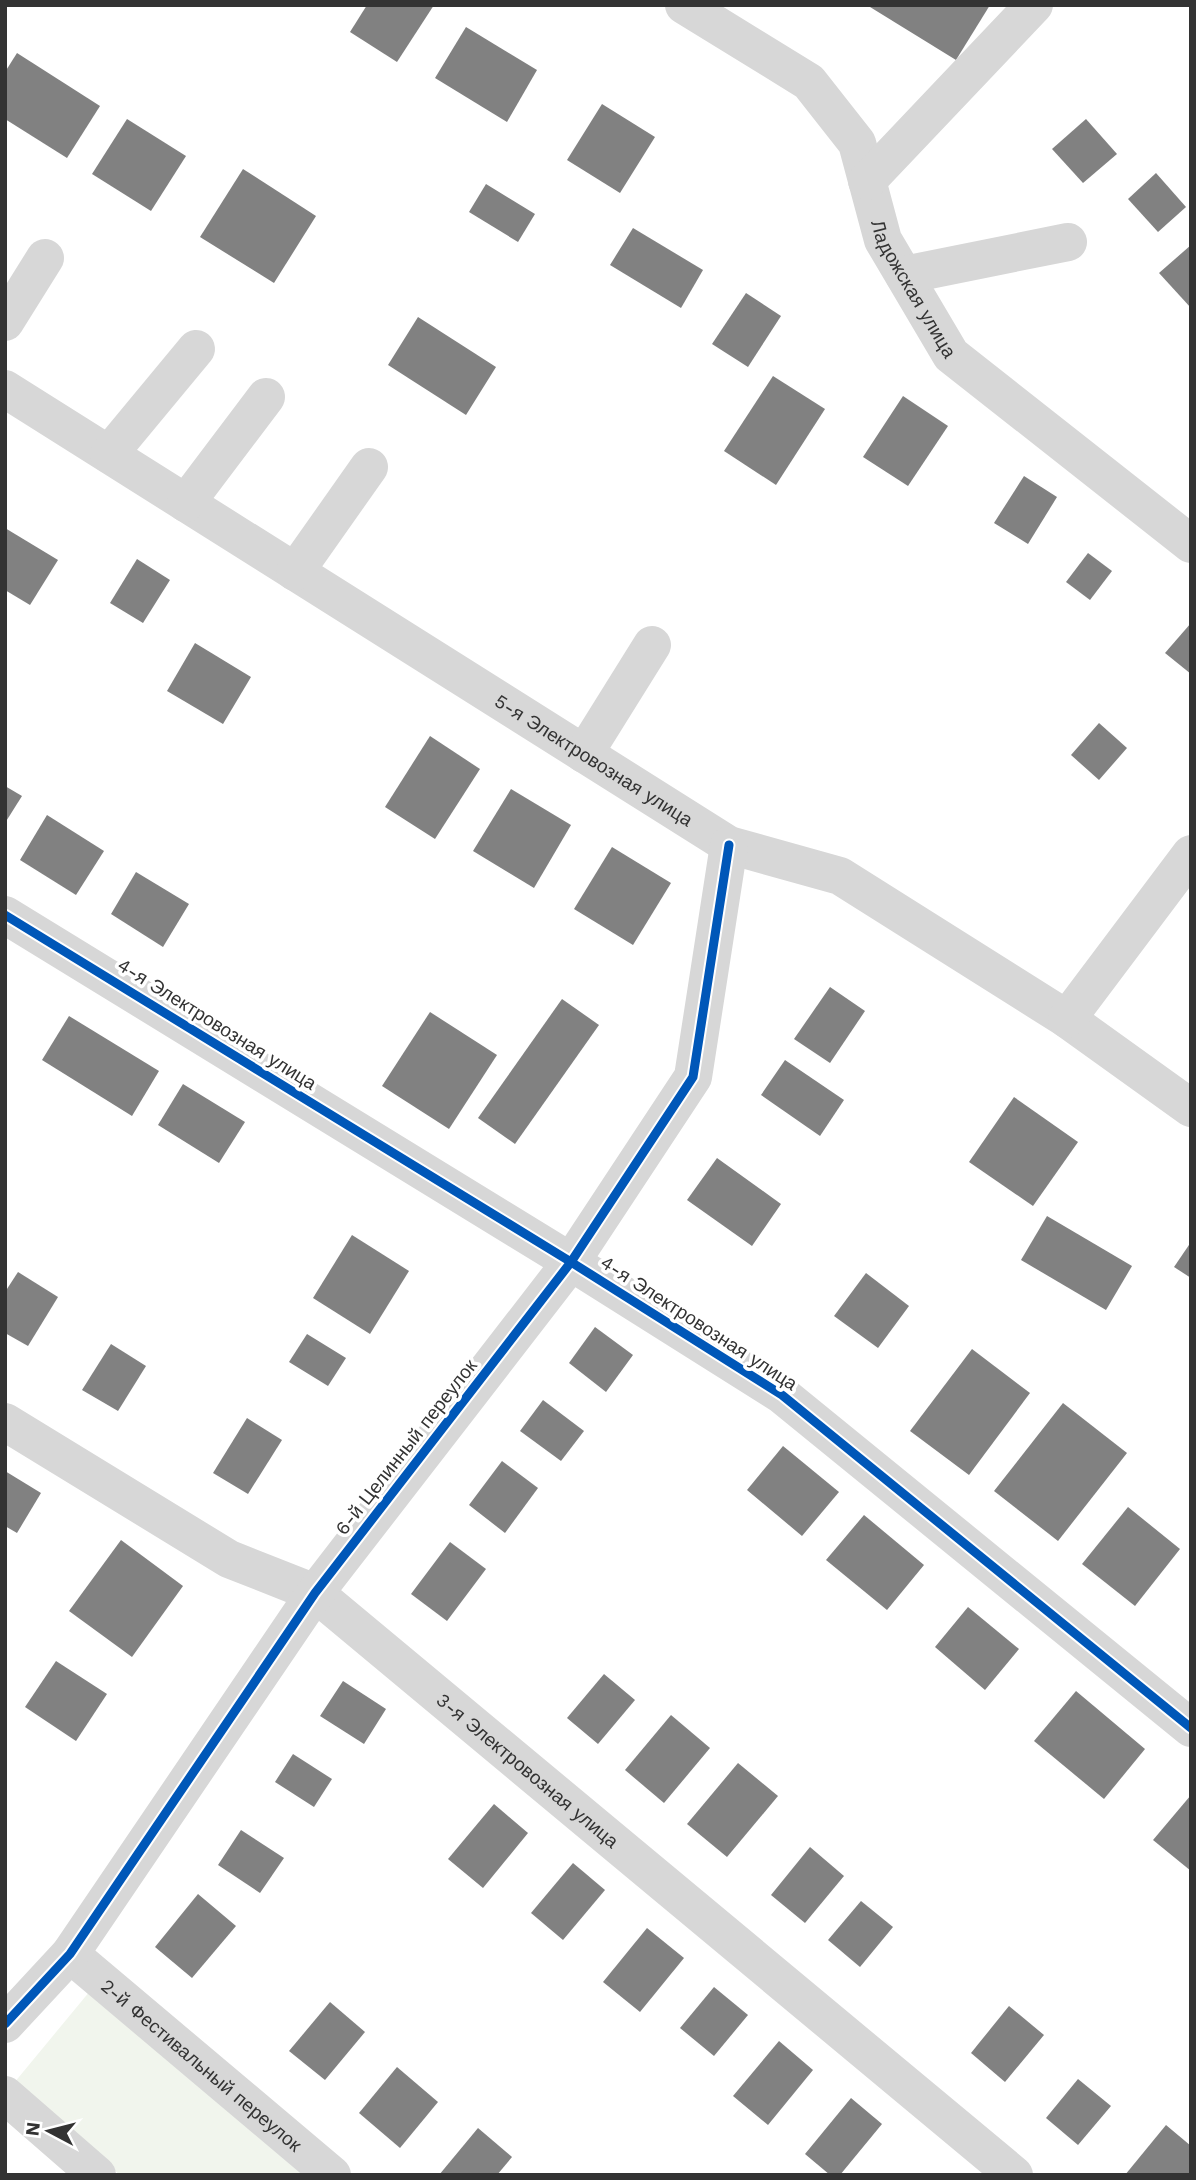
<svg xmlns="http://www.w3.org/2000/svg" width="1196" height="2180" viewBox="0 0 1196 2180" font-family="'Work Sans',sans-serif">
	<rect width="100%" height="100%" fill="#fff"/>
	<polygon fill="#f1f5ed" points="90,1991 304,2175 120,2175 14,2083"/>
	<g fill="#818181">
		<polygon points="367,5 434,5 397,62 350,32"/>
		<polygon points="871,5 990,5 956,60 870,7"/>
		<polygon points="466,27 537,70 507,122 435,78"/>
		<polygon points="17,53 100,106 67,158 5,119 5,72"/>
		<polygon points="602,104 655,137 620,193 567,160"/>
		<polygon points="127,119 186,156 151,211 92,174"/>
		<polygon points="1086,119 1117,154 1083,183 1052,149"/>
		<polygon points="243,169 316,216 274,283 200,237"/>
		<polygon points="1156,173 1186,207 1158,232 1128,199"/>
		<polygon points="486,184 535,214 518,242 469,212"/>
		<polygon points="633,228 703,270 681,308 610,265"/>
		<polygon points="1191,245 1191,308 1159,273"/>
		<polygon points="746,293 781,316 748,367 712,344"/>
		<polygon points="418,317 496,367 466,415 388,365"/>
		<polygon points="773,376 825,409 776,485 724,451"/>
		<polygon points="903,396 948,426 908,486 863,457"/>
		<polygon points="1024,476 1057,497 1028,544 994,523"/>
		<polygon points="5,528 58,560 30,605 5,590"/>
		<polygon points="1088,553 1112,571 1090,600 1066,582"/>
		<polygon points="137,559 170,580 143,623 110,603"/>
		<polygon points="1191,623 1191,674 1165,653"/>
		<polygon points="195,643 251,677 223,724 167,691"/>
		<polygon points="1099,723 1127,748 1099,780 1071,755"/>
		<polygon points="430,736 480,769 435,839 385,807"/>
		<polygon points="5,786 22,796 5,823"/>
		<polygon points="511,789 571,825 534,888 473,851"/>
		<polygon points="47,815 104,851 76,895 20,860"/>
		<polygon points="612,847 671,883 633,945 574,909"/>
		<polygon points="136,872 189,904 163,947 111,914"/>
		<polygon points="830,987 865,1011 830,1063 794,1039"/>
		<polygon points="562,999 599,1025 515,1144 478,1118"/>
		<polygon points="430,1012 497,1055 449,1129 382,1086"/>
		<polygon points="69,1016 159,1071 132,1116 42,1060"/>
		<polygon points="785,1060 844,1100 820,1136 761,1095"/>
		<polygon points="183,1084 245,1122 219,1163 158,1125"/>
		<polygon points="1014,1097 1078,1142 1033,1206 969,1162"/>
		<polygon points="717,1158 781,1204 752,1246 687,1200"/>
		<polygon points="1047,1216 1132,1266 1106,1310 1021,1260"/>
		<polygon points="352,1235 409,1271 370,1334 313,1298"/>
		<polygon points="1191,1242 1191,1278 1174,1267"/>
		<polygon points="18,1272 58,1297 28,1346 5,1333 5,1292"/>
		<polygon points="866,1273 909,1306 878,1348 834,1316"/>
		<polygon points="595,1327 633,1355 606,1392 569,1363"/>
		<polygon points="307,1334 346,1358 328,1386 289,1362"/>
		<polygon points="111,1344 146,1366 118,1411 82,1390"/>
		<polygon points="972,1349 1030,1393 969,1475 910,1431"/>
		<polygon points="543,1400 584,1431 561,1461 520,1431"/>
		<polygon points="1063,1403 1127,1453 1058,1541 994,1491"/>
		<polygon points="247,1418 282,1440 248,1494 213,1473"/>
		<polygon points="783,1446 839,1492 802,1536 747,1490"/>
		<polygon points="502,1461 538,1488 505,1533 469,1505"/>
		<polygon points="5,1471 41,1493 17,1533 5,1526"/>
		<polygon points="1128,1507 1180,1549 1135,1606 1082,1564"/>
		<polygon points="864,1515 924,1565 887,1610 826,1560"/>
		<polygon points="121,1540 183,1586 132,1657 69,1611"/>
		<polygon points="450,1542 486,1569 447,1621 411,1594"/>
		<polygon points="968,1607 1019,1649 985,1690 935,1647"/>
		<polygon points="56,1661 107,1694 76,1741 25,1707"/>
		<polygon points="604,1674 635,1700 598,1744 567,1718"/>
		<polygon points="343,1681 386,1709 364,1744 320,1716"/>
		<polygon points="1076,1691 1145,1749 1104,1799 1034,1741"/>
		<polygon points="671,1715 710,1748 664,1803 625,1770"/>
		<polygon points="293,1754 332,1779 314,1807 275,1782"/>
		<polygon points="738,1763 778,1796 727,1857 687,1824"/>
		<polygon points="1191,1795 1191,1871 1153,1840"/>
		<polygon points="494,1804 528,1833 483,1888 448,1859"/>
		<polygon points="241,1830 284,1858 260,1893 218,1865"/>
		<polygon points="810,1847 844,1876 805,1923 771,1895"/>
		<polygon points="573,1863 605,1890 563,1940 531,1913"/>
		<polygon points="198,1894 236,1926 192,1978 155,1947"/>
		<polygon points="861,1901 893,1927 860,1967 828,1940"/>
		<polygon points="647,1928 684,1958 640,2012 603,1982"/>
		<polygon points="714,1987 748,2015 714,2056 680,2028"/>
		<polygon points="330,2002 365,2032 325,2080 289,2051"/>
		<polygon points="1009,2006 1044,2035 1005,2082 971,2053"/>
		<polygon points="779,2041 813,2070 768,2125 733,2096"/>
		<polygon points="397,2067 438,2102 400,2148 359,2113"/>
		<polygon points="1078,2079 1111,2106 1078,2145 1046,2118"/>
		<polygon points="851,2098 882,2124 840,2175 830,2175 805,2154"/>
		<polygon points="1166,2125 1191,2146 1191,2175 1125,2175"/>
		<polygon points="478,2128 512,2157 497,2175 439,2175"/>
	</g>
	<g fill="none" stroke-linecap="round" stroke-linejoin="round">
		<g stroke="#d7d7d7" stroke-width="38">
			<path id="s1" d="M 684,5 L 809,82 L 857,143 L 883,240 L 951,355 L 1191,544"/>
			<polyline points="867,181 1034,5"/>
			<polyline points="904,275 1068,242"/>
			<polyline points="5,322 45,258"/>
			<path id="s2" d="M 5,389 L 729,845 L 840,876 L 1067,1019 L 1191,1108"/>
			<polyline points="109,454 196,349"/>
			<polyline points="186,503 266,397"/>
			<polyline points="295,572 369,467"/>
			<polyline points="584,754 652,645"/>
			<polyline points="5,915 571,1262 782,1395 1191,1728"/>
			<polyline points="1067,1019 1191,854"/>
			<path id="s3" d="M 5,1422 L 229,1559 L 315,1593 L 1014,2175"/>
			<path id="s4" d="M 70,1954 L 332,2175"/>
			<polyline points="5,2024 70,1954 315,1593 571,1262 693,1077 729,845"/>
			<polyline points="5,2095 97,2175"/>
		</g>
		<g stroke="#fff" stroke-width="13">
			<g id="cycleway">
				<polyline points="5,915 571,1262 782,1395 1191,1728"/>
				<polyline points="5,2024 70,1954 315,1593 571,1262 693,1077 729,845"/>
			</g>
		</g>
		<use href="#cycleway" stroke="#0057b8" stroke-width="9"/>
	</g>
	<g text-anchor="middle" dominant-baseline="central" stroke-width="7" stroke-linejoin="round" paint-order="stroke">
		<g font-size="19" fill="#333" stroke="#fff">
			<text stroke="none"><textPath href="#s1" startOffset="382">Ладожская улица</textPath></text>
			<text stroke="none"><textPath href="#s2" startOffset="696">5-я Электровозная улица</textPath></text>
			<text transform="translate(217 1024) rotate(32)">4-я Электровозная улица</text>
			<text transform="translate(699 1323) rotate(33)">4-я Электровозная улица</text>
			<text transform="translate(406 1447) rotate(-52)">6-й Целинный переулок</text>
			<text stroke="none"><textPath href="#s3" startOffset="632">3-я Электровозная улица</textPath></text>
			<text stroke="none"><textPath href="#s4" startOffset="172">2-й Фестивальный переулок</textPath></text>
		</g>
	</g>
	<rect width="1196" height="2180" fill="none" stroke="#333333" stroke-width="14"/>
	<g transform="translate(49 2131) rotate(277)" stroke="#ffffff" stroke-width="5" paint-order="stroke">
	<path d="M0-5L12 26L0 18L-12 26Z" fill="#333333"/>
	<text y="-10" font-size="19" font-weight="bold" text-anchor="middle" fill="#333333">N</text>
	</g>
</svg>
